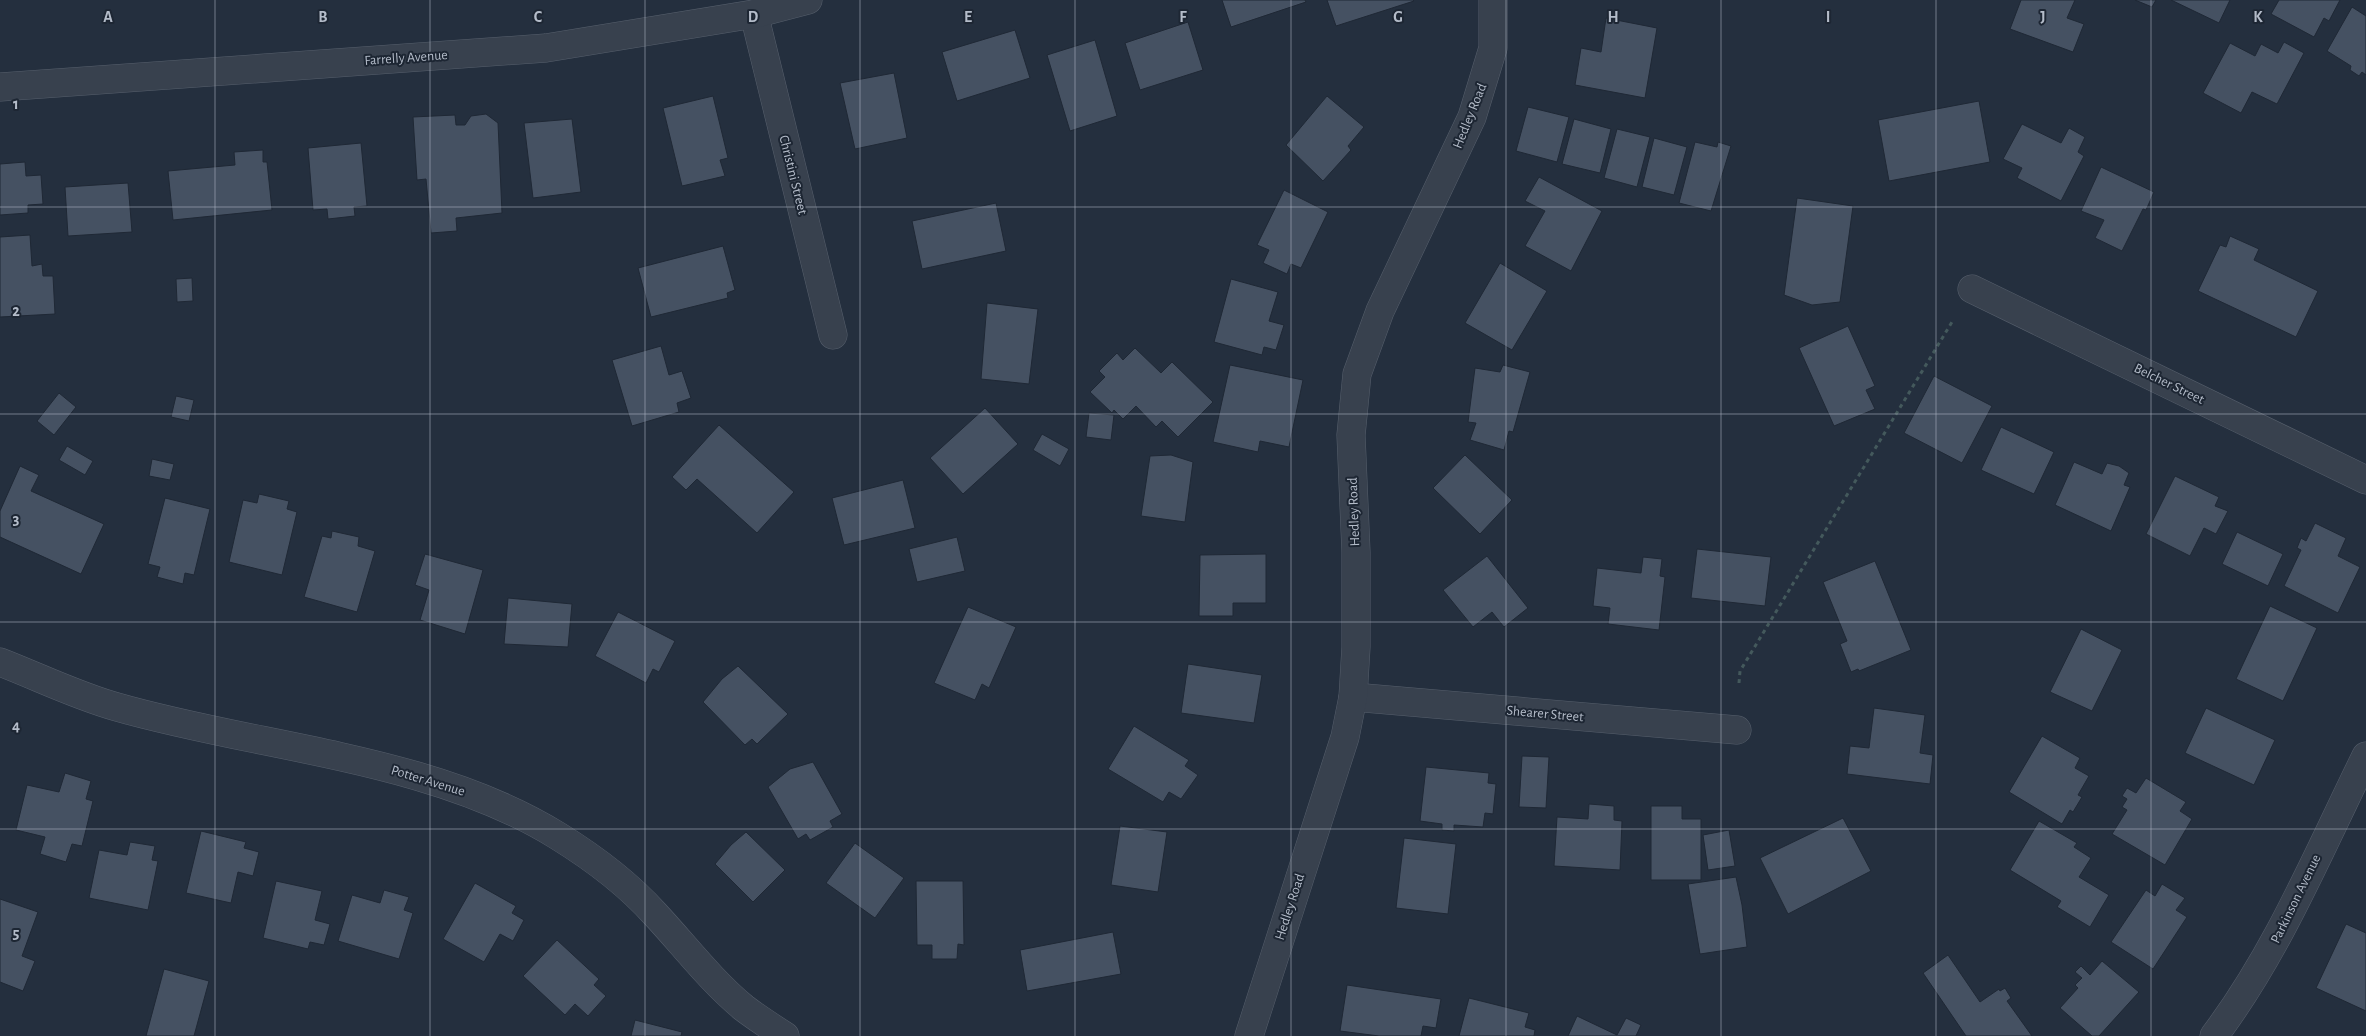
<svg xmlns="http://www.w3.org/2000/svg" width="2366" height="1036" viewBox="0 0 2366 1036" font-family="'Alegreya Sans',sans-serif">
	<rect width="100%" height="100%" fill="#242f3e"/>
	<g fill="#455162" stroke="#1f2835">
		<polygon points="1222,0 1305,0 1306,2 1231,27"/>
		<polygon points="1327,0 1413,0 1414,1 1336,26"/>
		<polygon points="2021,0 2075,0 2067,18 2084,24 2073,52 2010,29"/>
		<polygon points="2135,0 2156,0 2152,7"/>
		<polygon points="2171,0 2230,0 2219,23"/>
		<polygon points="2279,0 2340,0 2329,21 2324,18 2314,37 2271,14"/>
		<polygon points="2352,7 2366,16 2366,75 2362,72 2359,76 2350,70 2351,66 2327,51"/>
		<polygon points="1606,18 1657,28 1645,98 1575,85 1581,48 1601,52"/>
		<polygon points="1188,22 1203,70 1140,90 1125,43"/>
		<polygon points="1015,30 1030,78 957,101 942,52"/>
		<polygon points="1095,40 1117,116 1070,131 1047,55"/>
		<polygon points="2284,42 2304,53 2277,104 2252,92 2241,113 2203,93 2230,43 2255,56 2261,44 2278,53"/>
		<polygon points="894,73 907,138 855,149 840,83"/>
		<polygon points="713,96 728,158 720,160 725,176 682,186 663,108"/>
		<polygon points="1327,96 1364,127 1348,146 1351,150 1323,181 1286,145"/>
		<polygon points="1979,101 1990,162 1889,181 1878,120"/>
		<polygon points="1528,107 1569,117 1557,162 1516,151"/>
		<polygon points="486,114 498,123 502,213 456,218 457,231 431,233 426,179 417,180 413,117 455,115 456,125 465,125 471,116"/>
		<polygon points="572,119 581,192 533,198 524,123"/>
		<polygon points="1574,119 1611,129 1600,173 1562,164"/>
		<polygon points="2022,124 2061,143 2069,128 2085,137 2078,152 2084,156 2061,201 2017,178 2022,168 2003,159"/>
		<polygon points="1617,129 1650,137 1637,187 1604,178"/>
		<polygon points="1654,138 1687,147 1674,195 1642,187"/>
		<polygon points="1695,142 1717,147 1718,142 1731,146 1711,211 1679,203"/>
		<polygon points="361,143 367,206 354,207 355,216 328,219 327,209 313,210 308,148"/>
		<polygon points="263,150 263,162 267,162 272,210 173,220 168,171 235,165 234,152"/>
		<polygon points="25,162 26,176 41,175 43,204 28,205 28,213 0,215 0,164"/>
		<polygon points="2101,167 2154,192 2146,210 2143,209 2122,251 2095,238 2104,220 2081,211"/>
		<polygon points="1539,177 1602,211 1571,271 1525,246 1545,211 1525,201"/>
		<polygon points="128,183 132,232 68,236 65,187"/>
		<polygon points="1284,190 1328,212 1301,268 1291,264 1287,274 1263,263 1269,250 1257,245"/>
		<polygon points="1797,198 1853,206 1840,302 1812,305 1784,295"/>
		<polygon points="996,203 1006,251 922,269 912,221"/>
		<polygon points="30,235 32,266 42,264 43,276 53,276 55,314 0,317 0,237"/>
		<polygon points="2230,236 2259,249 2254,260 2318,291 2296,337 2198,291 2220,245 2226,247"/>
		<polygon points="723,246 735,290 727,293 728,298 651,317 638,268"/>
		<polygon points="1500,263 1547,291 1512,350 1465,323"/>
		<polygon points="192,278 193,301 177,302 176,279"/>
		<polygon points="1231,279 1278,292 1269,321 1284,325 1276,350 1264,347 1262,355 1214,342"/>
		<polygon points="987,303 1038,309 1029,384 981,379"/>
		<polygon points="1848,326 1875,386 1866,390 1875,409 1834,426 1799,348"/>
		<polygon points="661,346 669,375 682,371 691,398 677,403 679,412 632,426 612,360"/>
		<polygon points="1135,348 1161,373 1172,362 1213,402 1178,437 1162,421 1156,427 1136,406 1123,419 1114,410 1112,413 1090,392 1105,377 1099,371 1117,353 1123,360"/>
		<polygon points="1230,365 1303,380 1289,447 1260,441 1258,452 1213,442"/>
		<polygon points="1503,365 1530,372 1513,432 1509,431 1504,450 1470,440 1476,423 1468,422 1475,368 1500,372"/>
		<polygon points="1934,376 1992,406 1962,463 1904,433"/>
		<polygon points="59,393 76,407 54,435 37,421"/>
		<polygon points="176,396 194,400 189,421 171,417"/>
		<polygon points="985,408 1018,444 963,494 930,458"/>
		<polygon points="1089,413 1114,415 1111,440 1086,437"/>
		<polygon points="719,425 794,492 757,533 697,479 686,490 672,477"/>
		<polygon points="2001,427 2054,452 2034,494 1981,470"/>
		<polygon points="1042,434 1069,449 1060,466 1033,450"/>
		<polygon points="67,446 93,461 85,475 59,460"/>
		<polygon points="1171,455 1193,462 1185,522 1141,516 1150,456"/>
		<polygon points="1465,455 1512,500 1480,534 1433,488"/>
		<polygon points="152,459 174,464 170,480 149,476"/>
		<polygon points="2074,462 2102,474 2107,463 2119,466 2129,473 2124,485 2130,487 2111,531 2055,505"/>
		<polygon points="20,466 39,475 31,491 104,524 81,574 0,537 0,511"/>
		<polygon points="2175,476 2219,497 2215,506 2228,511 2216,534 2204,528 2190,556 2146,534"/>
		<polygon points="903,480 915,528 844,545 832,498"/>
		<polygon points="259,494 289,501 287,509 297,512 282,575 229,562 243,500 257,503"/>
		<polygon points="165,498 210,509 194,575 185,573 183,584 157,577 160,567 148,564"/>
		<polygon points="2315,523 2346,538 2338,556 2360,567 2338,613 2284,586 2301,550 2297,548 2301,538 2306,541"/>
		<polygon points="332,531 359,537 358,546 375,551 357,612 304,597 322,536 331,538"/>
		<polygon points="2237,532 2283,554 2268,586 2222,564"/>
		<polygon points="957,537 965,571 917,582 909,549"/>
		<polygon points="1697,549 1771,557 1765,606 1691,598"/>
		<polygon points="425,554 483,570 465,634 420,620 429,590 415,585"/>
		<polygon points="1266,554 1266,603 1233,603 1233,616 1199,616 1200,555"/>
		<polygon points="1487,556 1528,608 1504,627 1492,612 1473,627 1443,590"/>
		<polygon points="1643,557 1662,559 1660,576 1665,577 1659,630 1608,624 1610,608 1593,606 1597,568 1641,573"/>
		<polygon points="1875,561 1911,650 1859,671 1858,669 1851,672 1840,644 1847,641 1823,582"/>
		<polygon points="508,598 572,604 568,647 504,644"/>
		<polygon points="2270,606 2317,628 2283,701 2236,679"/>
		<polygon points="968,607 1016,627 989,688 982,684 975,700 934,683"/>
		<polygon points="618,612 675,641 659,672 653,669 646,683 595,656"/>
		<polygon points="2081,629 2122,650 2092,711 2050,692"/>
		<polygon points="1188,664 1262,675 1254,723 1181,713"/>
		<polygon points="738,666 788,714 757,744 752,739 745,745 703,702 722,679"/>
		<polygon points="1874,708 1925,715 1920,753 1933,755 1930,784 1847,774 1850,746 1869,748"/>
		<polygon points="2206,708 2275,740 2254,785 2185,753"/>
		<polygon points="1134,726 1189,760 1185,766 1198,775 1181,799 1169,792 1163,802 1108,769"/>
		<polygon points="2042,736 2080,758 2075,768 2089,776 2078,795 2082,797 2073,812 2070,810 2062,824 2009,792"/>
		<polygon points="1522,756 1549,757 1546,808 1519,807"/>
		<polygon points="813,762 842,814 830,821 833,827 810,840 806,834 798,839 768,787 790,769"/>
		<polygon points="1426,767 1489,773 1488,783 1496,784 1493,814 1485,813 1483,827 1454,825 1454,831 1442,830 1442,824 1420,821"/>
		<polygon points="65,773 91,781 86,799 93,801 82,846 72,844 66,862 40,854 45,837 16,830 27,785 59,792"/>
		<polygon points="2146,778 2186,802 2180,811 2192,819 2165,865 2112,834 2127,810 2122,807 2127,799 2122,796 2127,788 2136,793"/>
		<polygon points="1589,804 1614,806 1614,820 1622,821 1620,870 1554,866 1557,817 1588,819"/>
		<polygon points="1651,806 1682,806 1682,819 1701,819 1701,880 1651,880"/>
		<polygon points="1843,818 1871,871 1788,914 1760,858"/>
		<polygon points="2039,821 2077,843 2074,847 2091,858 2079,877 2109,895 2090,927 2057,907 2061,901 2010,870"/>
		<polygon points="1120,826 1167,832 1158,892 1111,885"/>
		<polygon points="1729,830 1735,866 1708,870 1703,835"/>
		<polygon points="201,831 246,842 244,848 259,852 253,876 238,872 231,903 186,893"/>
		<polygon points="746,832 785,870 753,902 715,864 731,845"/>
		<polygon points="1404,838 1456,844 1448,914 1396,908"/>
		<polygon points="130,842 155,846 152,860 158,861 148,910 89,898 99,850 127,855"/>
		<polygon points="855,843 904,878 875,918 826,883"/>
		<polygon points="1736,877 1742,905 1747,947 1700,954 1688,884"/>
		<polygon points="276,881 322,891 315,920 330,924 324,945 310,942 308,949 263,938"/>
		<polygon points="916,881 963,881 964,945 958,944 957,959 932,959 932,945 917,945"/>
		<polygon points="475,883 516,906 512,913 524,920 513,941 500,934 484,962 443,939"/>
		<polygon points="2162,884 2185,898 2176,910 2187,917 2153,969 2111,942 2146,890 2155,896"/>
		<polygon points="384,890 409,897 404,910 413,913 399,959 338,941 352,895 380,903"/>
		<polygon points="0,899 38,912 22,956 35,961 23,991 0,982"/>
		<polygon points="2346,924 2366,933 2366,1011 2316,988"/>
		<polygon points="1113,932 1121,974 1027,991 1020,950"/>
		<polygon points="557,940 599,979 594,985 606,996 588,1016 575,1004 565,1015 523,976"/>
		<polygon points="1948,955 1980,1002 1999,989 2000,991 2005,988 2011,998 2007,1001 2032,1036 1966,1036 1923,973"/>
		<polygon points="2102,961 2139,992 2099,1036 2092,1036 2060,1008 2078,988 2075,985 2082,978 2075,972 2081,966 2090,975"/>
		<polygon points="164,969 209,981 194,1036 146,1036"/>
		<polygon points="1347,985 1441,999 1436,1028 1423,1026 1421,1036 1379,1036 1340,1031"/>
		<polygon points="1469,998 1529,1013 1525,1027 1535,1030 1534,1036 1459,1036"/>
		<polygon points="1577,1016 1617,1035 1626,1018 1641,1025 1636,1036 1568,1036"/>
		<polygon points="635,1020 682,1032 681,1036 631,1036"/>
	</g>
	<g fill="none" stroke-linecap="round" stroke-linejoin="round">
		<g stroke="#565f6c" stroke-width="29">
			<g id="minor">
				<polyline points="754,14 833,335"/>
				<polyline points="0,87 546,48 754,14 808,0"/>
				<polyline points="1972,289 2366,480"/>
				<path d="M 0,662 C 39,677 77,696 117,707 C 259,748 431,757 558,836 C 592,857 628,884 655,914 C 684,945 711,981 744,1008 C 757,1018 771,1027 785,1036"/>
				<polyline points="1353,697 1737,730"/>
				<polyline points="1249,1036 1345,737 1353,697 1356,647 1356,552 1351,435 1357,374 1380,311 1472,117 1493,48 1493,0"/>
				<path d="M 2214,1036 C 2278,951 2319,851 2366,756"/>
			</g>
		</g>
		<polyline stroke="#44595c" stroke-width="3" stroke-dasharray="4 4" stroke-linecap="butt" points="1739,683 1740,671 1952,322"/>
		<use href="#minor" stroke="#38414e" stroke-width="28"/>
	</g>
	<path fill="none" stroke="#b4bcc9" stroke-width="1" stroke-opacity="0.55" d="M 215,0 L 215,1036M 430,0 L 430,1036M 645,0 L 645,1036M 860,0 L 860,1036M 1075,0 L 1075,1036M 1291,0 L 1291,1036M 1506,0 L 1506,1036M 1721,0 L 1721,1036M 1936,0 L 1936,1036M 2151,0 L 2151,1036M 0,207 L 2366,207M 0,414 L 2366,414M 0,622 L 2366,622M 0,829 L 2366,829"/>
	<g text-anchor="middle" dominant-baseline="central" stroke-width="4" stroke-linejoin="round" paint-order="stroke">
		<g font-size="14" fill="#b4bcc9" stroke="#1d2633">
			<text transform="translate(406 58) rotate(-4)">Farrelly Avenue</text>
			<text transform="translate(1470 116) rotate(-68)">Hedley Road</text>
			<text transform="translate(793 175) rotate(76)">Christini Street</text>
			<text transform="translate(2169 384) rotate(26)">Belcher Street</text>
			<text transform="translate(1354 512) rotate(-92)">Hedley Road</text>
			<text transform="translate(1545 714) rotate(5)">Shearer Street</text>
			<text transform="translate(428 781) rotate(17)">Potter Avenue</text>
			<text transform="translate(2296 899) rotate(-64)">Parkinson Avenue</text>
			<text transform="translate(1290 907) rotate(-72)">Hedley Road</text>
		</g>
	</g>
	<g font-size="16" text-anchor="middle" font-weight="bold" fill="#b4bcc9" stroke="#1d2633" stroke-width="4" stroke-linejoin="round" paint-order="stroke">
		<text x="108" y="22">A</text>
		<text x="323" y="22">B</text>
		<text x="538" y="22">C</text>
		<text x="753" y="22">D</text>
		<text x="968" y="22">E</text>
		<text x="1183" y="22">F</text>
		<text x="1398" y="22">G</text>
		<text x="1613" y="22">H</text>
		<text x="1828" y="22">I</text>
		<text x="2043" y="22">J</text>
		<text x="2258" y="22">K</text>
		<text x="16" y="109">1</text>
		<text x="16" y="316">2</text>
		<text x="16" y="524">3</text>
		<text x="16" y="731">4</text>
		<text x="16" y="938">5</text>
	</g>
</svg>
